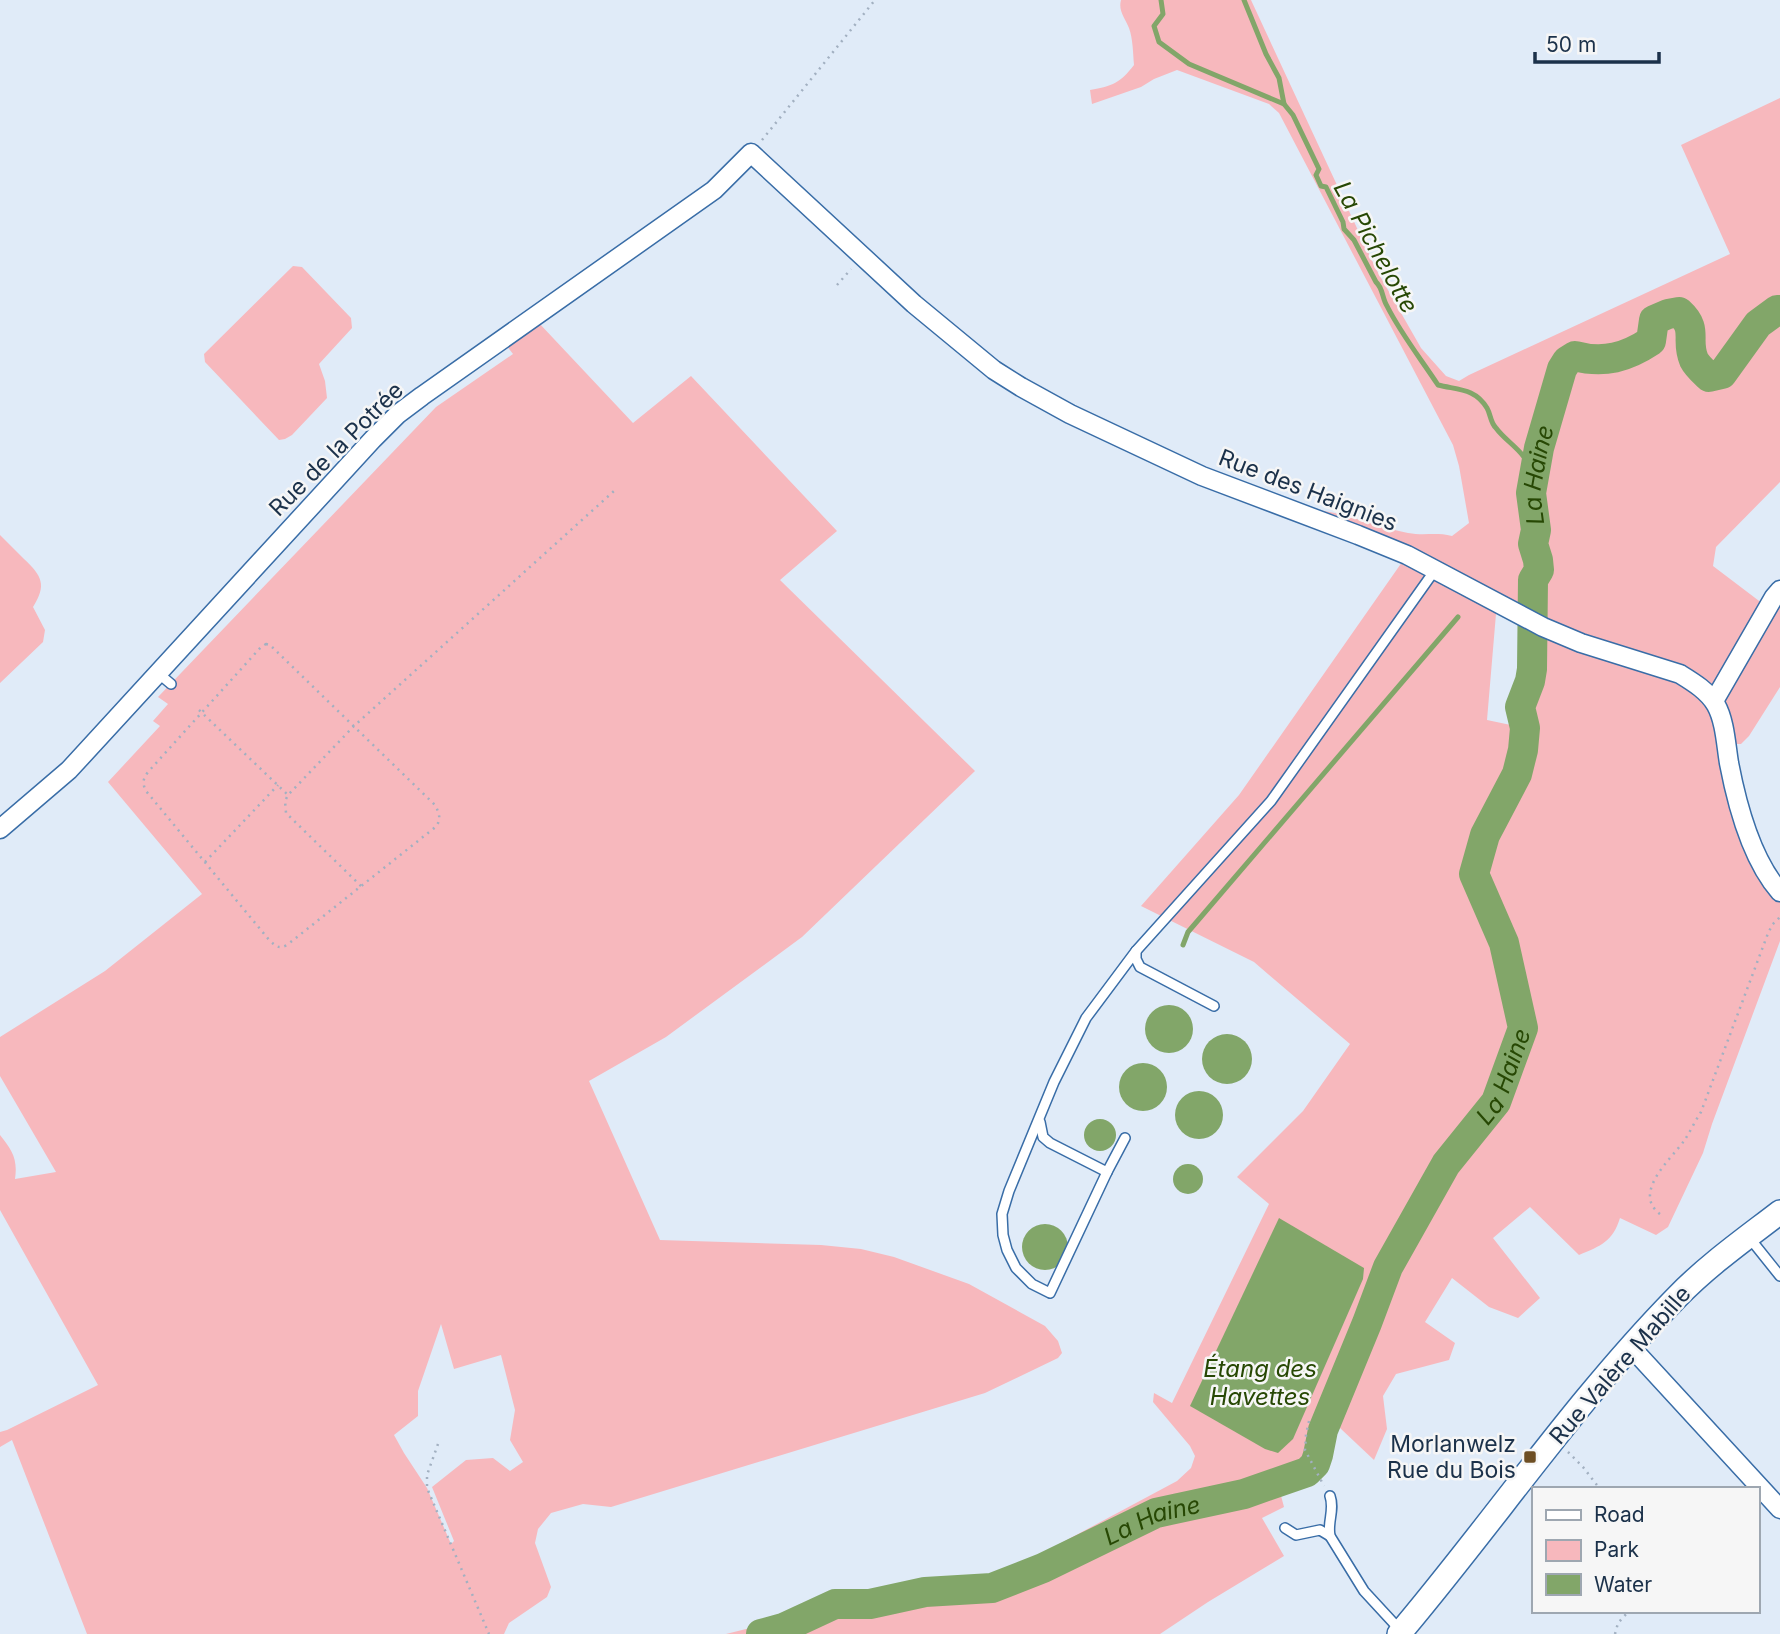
<svg xmlns="http://www.w3.org/2000/svg" width="1780" height="1634" viewBox="0 0 1780 1634" font-family="Inter,sans-serif">
	<rect width="100%" height="100%" fill="#e0ebf8"/>
	<g fill="#f7b8bd" fill-rule="evenodd">
		<path d="M 1121,0 L 1251,0 L 1376,269 L 1421,348 L 1446,376 L 1459,381 L 1469,375 L 1730,254 L 1681,145 L 1780,98 L 1780,482 L 1716,547 L 1713,566 L 1775,613 L 1780,600 L 1780,687 L 1749,736 L 1741,744 L 1730,744 L 1711,691 L 1582,638 L 1304,509 C 1341,510 1372,526 1408,533 C 1424,536 1436,532 1452,536 L 1469,523 L 1459,466 L 1453,445 L 1279,113 L 1269,104 L 1177,70 L 1154,79 L 1141,87 L 1092,104 L 1090,90 C 1113,86 1120,83 1134,65 C 1133,53 1133,39 1129,28 C 1125,18 1118,11 1121,0 Z"/>
		<polygon points="293,266 302,267 351,318 352,328 319,364 325,381 327,398 292,435 285,439 279,440 205,362 204,354"/>
		<path d="M 538,322 L 633,423 L 691,376 L 837,531 L 780,580 L 975,771 L 802,937 L 666,1037 L 589,1081 L 660,1240 L 821,1245 L 861,1249 L 894,1257 L 969,1284 L 1045,1326 L 1058,1341 L 1062,1353 L 1058,1358 L 985,1393 L 611,1507 L 583,1504 L 551,1513 L 538,1529 L 535,1543 L 551,1587 L 547,1597 L 509,1623 L 504,1634 L 87,1634 L 12,1440 L 0,1447 L 0,1432 L 7,1430 L 98,1385 L 0,1210 L 0,1135 C 12,1150 18,1159 15,1179 L 56,1172 L 0,1076 L 0,1037 L 105,971 L 202,894 L 108,782 L 160,726 L 153,721 L 168,704 L 158,697 L 436,407 L 513,354 L 506,345 ZM 441,1324 L 454,1369 L 501,1355 L 515,1410 L 510,1440 L 523,1462 L 510,1471 L 493,1458 L 466,1460 L 432,1487 L 454,1541 L 451,1544 L 427,1488 L 404,1453 L 394,1435 L 418,1416 L 418,1391 Z"/>
		<path d="M 0,535 C 8,543 16,551 24,559 C 42,576 47,585 33,607 L 45,630 L 43,642 L 0,683 Z"/>
		<path d="M 1407,555 L 1497,602 L 1487,720 L 1525,728 L 1528,726 L 1523,708 L 1536,668 L 1537,630 L 1581,643 L 1708,694 L 1733,786 L 1780,899 L 1780,941 L 1712,1124 L 1703,1153 L 1668,1227 L 1656,1235 L 1620,1218 C 1613,1241 1601,1246 1579,1255 L 1530,1207 L 1493,1238 L 1540,1298 L 1518,1318 L 1489,1307 L 1452,1278 L 1425,1322 L 1455,1343 L 1449,1360 L 1396,1374 L 1383,1396 L 1387,1429 L 1374,1460 L 1340,1428 L 1307,1462 L 1276,1477 L 1284,1507 L 1262,1518 L 1284,1556 L 1208,1602 L 1160,1634 L 726,1634 L 802,1615 L 840,1596 L 888,1591 L 911,1587 L 981,1581 L 1022,1564 L 1177,1481 L 1191,1468 L 1195,1456 L 1190,1446 L 1153,1402 L 1154,1393 L 1172,1403 L 1269,1204 L 1237,1177 L 1303,1111 L 1350,1044 L 1254,962 L 1141,906 L 1239,795 Z"/>
	</g>
	<g fill="#82a669">
		<circle cx="1169" cy="1029" r="24"/>
		<circle cx="1227" cy="1059" r="25"/>
		<circle cx="1143" cy="1087" r="24"/>
		<circle cx="1199" cy="1115" r="24"/>
		<circle cx="1100" cy="1135" r="16"/>
		<circle cx="1188" cy="1179" r="15"/>
		<polygon points="1279,1218 1364,1268 1363,1279 1293,1439 1278,1453 1265,1449 1190,1406"/>
		<circle cx="1045" cy="1247" r="23"/>
	</g>
	<g fill="none" stroke-linecap="round" stroke-linejoin="round">
		<g stroke="#82a669" stroke-width="5">
			<polyline points="1161,0 1163,14 1154,26 1159,42 1189,64 1284,104"/>
			<path d="M 1244,0 L 1266,54 L 1279,78 L 1284,104 L 1293,115 L 1319,169 L 1316,175 L 1321,186 L 1326,187 L 1343,222 L 1344,229 L 1354,240 L 1376,282 C 1383,288 1382,298 1387,306 C 1401,334 1421,359 1438,385 C 1458,390 1475,388 1487,408 C 1491,415 1490,422 1496,428 C 1504,439 1516,446 1524,457 L 1537,458"/>
			<polyline points="1183,945 1188,932 1458,617"/>
		</g>
		<path stroke="#82a669" stroke-width="30" id="s1" d="M 761,1634 L 783,1628 L 835,1604 L 870,1604 L 925,1592 L 992,1588 L 1043,1568 L 1156,1513 L 1244,1494 L 1307,1472 L 1315,1464 L 1318,1455 L 1323,1430 L 1367,1323 L 1388,1267 L 1446,1164 L 1496,1102 L 1523,1028 L 1504,943 L 1474,874 L 1485,835 L 1517,774 L 1523,750 L 1525,728 L 1520,707 L 1530,681 L 1532,669 L 1533,580 L 1539,570 L 1538,560 L 1533,544 L 1536,530 L 1531,493 L 1539,448 L 1562,369 L 1567,361 L 1575,356 C 1604,364 1627,357 1651,341 L 1654,320 L 1668,314 L 1679,312 C 1699,330 1685,339 1694,360 C 1697,366 1704,372 1709,377 L 1722,374 L 1758,324 L 1777,310 L 1780,310"/>
		<g stroke="#396da7" stroke-width="12">
			<g id="service">
				<polyline points="158,673 171,684"/>
				<polyline points="1136,951 1136,959 1140,967 1214,1006"/>
				<polyline points="1040,1122 1043,1137 1050,1143 1107,1172"/>
				<polyline points="1125,1138 1107,1172 1050,1293 1032,1284 1016,1268 1007,1250 1003,1235 1002,1214 1009,1191 1054,1082 1086,1018 1136,951 1271,801 1435,570"/>
				<polyline points="1748,1236 1780,1276"/>
				<path d="M 1330,1496 C 1335,1510 1327,1522 1330,1536 L 1364,1591 L 1400,1630"/>
				<polyline points="1285,1528 1296,1535 1320,1530 1330,1536"/>
			</g>
		</g>
		<g stroke="#396da7" stroke-width="21">
			<g id="minor">
				<polyline points="1714,701 1774,597 1780,590"/>
				<path d="M 0,829 L 69,770 L 373,439 L 398,414 L 422,396 L 714,190 L 751,153 L 914,304 L 994,370 L 1021,387 L 1070,414 L 1202,476 L 1358,535 L 1407,555 L 1543,627 L 1581,643 L 1680,674 C 1693,682 1708,691 1716,705 C 1725,721 1726,745 1729,763 C 1737,805 1751,859 1780,892"/>
				<polyline points="1631,1347 1780,1509"/>
			</g>
		</g>
		<g stroke="#396da7" stroke-width="26">
			<path id="tertiary" d="M 1399,1634 C 1493,1523 1575,1401 1677,1297 C 1708,1265 1745,1239 1780,1212"/>
		</g>
		<g stroke="#a2b0c1" stroke-width="2.5" stroke-dasharray="2 5" stroke-linecap="butt">
			<polyline points="762,140 875,0"/>
			<polyline points="837,285 851,269"/>
			<path d="M 266,644 L 270,645 L 435,805 C 440,814 442,822 433,829 L 287,945 C 279,949 277,947 270,941 L 146,791 C 142,783 143,779 148,772 L 261,647 Z"/>
			<polyline points="199,710 288,795"/>
			<polyline points="205,862 278,785"/>
			<polyline points="361,886 286,813 285,801 288,795 354,726 614,491"/>
			<path d="M 1660,1214 C 1632,1193 1670,1160 1684,1141 C 1690,1132 1695,1121 1701,1112 L 1767,936 L 1772,925 L 1780,917"/>
			<polyline points="1309,1421 1306,1435 1305,1450 1324,1486"/>
			<polyline points="438,1444 427,1475 427,1488 489,1634"/>
			<polyline points="1568,1452 1583,1467 1600,1489"/>
			<polyline points="1615,1634 1618,1623 1629,1611"/>
		</g>
		<use href="#service" stroke="#fff" stroke-width="9"/>
		<use href="#minor" stroke="#fff" stroke-width="18"/>
		<use href="#tertiary" stroke="#fff" stroke-width="23"/>
	</g>
	<rect fill="#6e4f24" stroke="#f6f6f6" stroke-width="2.5" x="1523" y="1450" width="14" height="14" rx="3.5"/>
	<g text-anchor="middle" dominant-baseline="central" stroke-width="5" stroke-linejoin="round" paint-order="stroke">
		<g font-size="23" fill="#1b314a" stroke="#f6f6f6">
			<text transform="translate(336 449) rotate(-45)">Rue de la Potrée</text>
			<text transform="translate(1308 490) rotate(21)">Rue des Haignies</text>
			<text transform="translate(1620 1365) rotate(-49)">Rue Valère Mabille</text>
		</g>
		<g font-size="23" fill="#1b314a" stroke="#f6f6f6" text-anchor="end">
			<text x="1516" y="1444">Morlanwelz<tspan x="1516" dy="26">Rue du Bois</tspan></text>
		</g>
		<g font-size="24" font-style="italic" fill="#274804" stroke="#f6f6f6">
			<text transform="translate(1376 247) rotate(61)">La Pichelotte</text>
			<text stroke="none"><textPath href="#s1" startOffset="1652">La Haine</textPath></text>
			<text stroke="none"><textPath href="#s1" startOffset="1022">La Haine</textPath></text>
			<text x="1260" y="1368">Étang des<tspan x="1260" dy="28">Havettes</tspan></text>
			<text stroke="none"><textPath href="#s1" startOffset="413">La Haine</textPath></text>
		</g>
	</g>
	<rect x="1532" y="1487" width="228" height="126" fill="#f6f6f6" stroke="#9ea7b1" stroke-width="2"/>
	<rect x="1546" y="1510" width="35" height="10" fill="#ffffff" stroke="#9ea7b1" stroke-width="2"/>
	<text x="1594" y="1522" font-size="21" fill="#1b314a">Road</text>
	<rect x="1546" y="1540" width="35" height="21" fill="#f7b8bd" stroke="#9ea7b1" stroke-width="2"/>
	<text x="1594" y="1557" font-size="21" fill="#1b314a">Park</text>
	<rect x="1546" y="1574" width="35" height="21" fill="#82a669" stroke="#9ea7b1" stroke-width="2"/>
	<text x="1594" y="1592" font-size="21" fill="#1b314a">Water</text>
	<path d="M1535 52v10h124v-10" fill="none" stroke="#1b314a" stroke-width="3.5"/>
	<text x="1546" y="52" font-size="21" fill="#1b314a" stroke="#f6f6f6" stroke-width="5" paint-order="stroke">50 m</text>
</svg>
